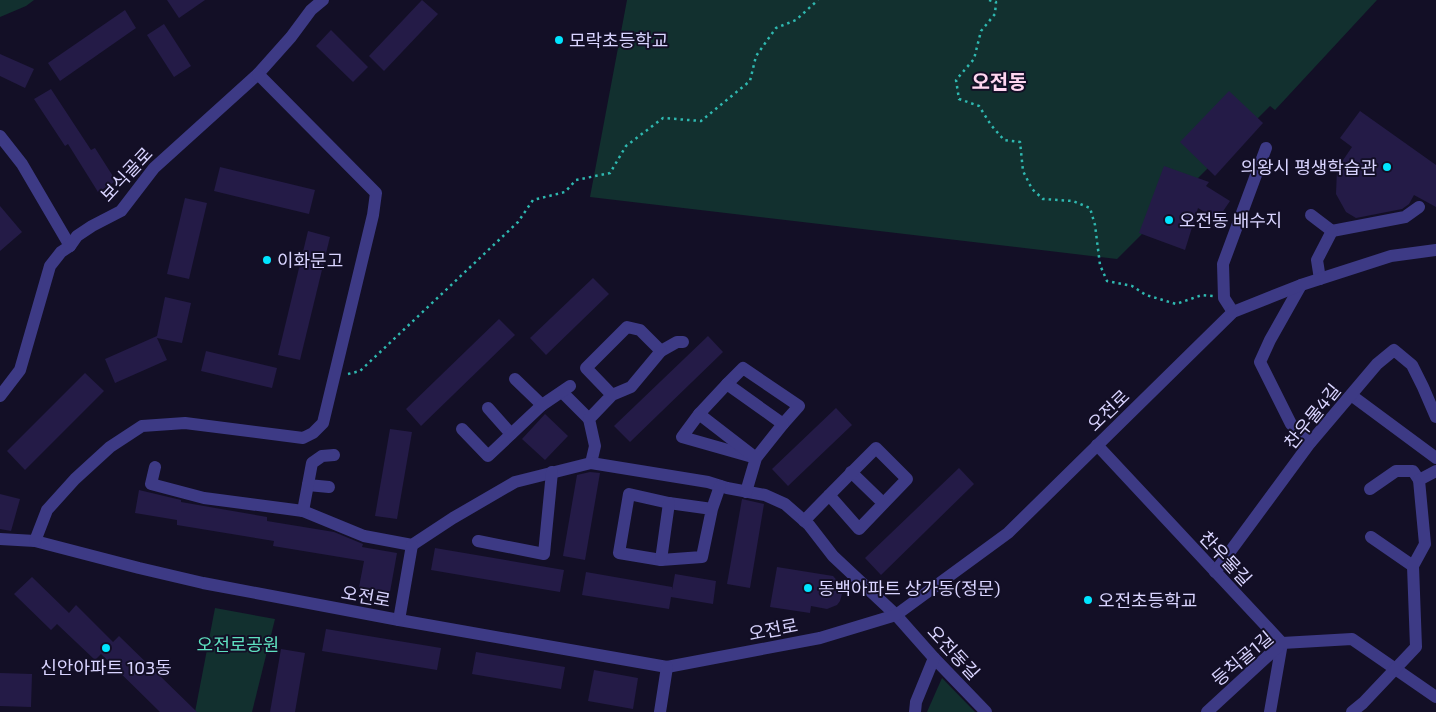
<svg xmlns="http://www.w3.org/2000/svg" width="1436" height="712" viewBox="0 0 1436 712" font-family="'Exo 2','Noto Sans KR',sans-serif">
	<rect width="100%" height="100%" fill="#130f26"/>
	<g fill="#12302f">
		<polygon points="0,0 34,0 26,6 0,17"/>
		<polygon points="627,0 1377,0 1275,110 1270,106 1117,259 590,197"/>
		<polygon points="215,608 275,619 252,712 195,712"/>
		<polygon points="942,678 975,712 927,712"/>
	</g>
	<g fill="#241b47">
		<polygon points="167,0 205,0 179,18"/>
		<polygon points="422,0 438,14 384,71 369,56"/>
		<polygon points="125,10 136,28 60,81 48,63"/>
		<polygon points="164,24 191,66 174,77 147,35"/>
		<polygon points="331,30 368,67 353,82 316,46"/>
		<polygon points="0,54 34,69 25,88 0,76"/>
		<polygon points="51,89 91,150 95,148 116,181 98,192 68,144 65,146 34,99"/>
		<polygon points="1229,91 1263,123 1215,176 1180,142"/>
		<polygon points="1360,111 1436,165 1436,207 1414,195 1409,204 1402,209 1356,218 1346,212 1336,194 1337,169 1352,147 1340,138"/>
		<polygon points="1164,166 1209,182 1206,186 1230,201 1217,220 1198,208 1185,250 1139,233"/>
		<polygon points="220,167 315,190 309,214 214,191"/>
		<polygon points="185,198 207,203 189,279 167,274"/>
		<polygon points="0,206 22,232 0,251"/>
		<polygon points="308,231 330,237 300,360 278,355"/>
		<polygon points="593,278 609,294 546,355 530,338"/>
		<polygon points="165,297 191,303 182,343 157,338 167,360 115,383 105,359 157,336"/>
		<polygon points="499,319 515,335 421,426 406,409"/>
		<polygon points="708,336 723,352 630,442 614,426"/>
		<polygon points="206,351 277,368 272,388 201,371"/>
		<polygon points="85,373 104,391 25,470 7,451"/>
		<polygon points="836,408 852,425 788,486 772,469"/>
		<polygon points="545,414 568,436 545,460 522,439"/>
		<polygon points="390,429 412,432 397,519 375,516"/>
		<polygon points="959,468 974,484 881,575 865,558"/>
		<polygon points="590,472 600,473 585,560 563,556 577,475"/>
		<polygon points="139,490 181,500 181,502 267,517 267,521 334,532 363,544 362,547 397,553 390,592 359,587 364,561 273,546 274,541 177,525 177,520 135,513"/>
		<polygon points="0,494 20,499 11,531 0,529"/>
		<polygon points="742,499 764,504 750,588 727,584"/>
		<polygon points="435,548 564,570 560,592 431,570"/>
		<polygon points="777,567 833,576 841,585 843,590 840,601 837,605 827,609 811,606 810,613 770,607"/>
		<polygon points="586,572 672,587 672,590 675,574 716,581 713,604 671,597 669,609 582,595"/>
		<polygon points="32,577 69,613 76,605 113,642 119,636 197,712 160,712 101,654 95,660 57,624 51,630 14,594"/>
		<polygon points="326,629 441,648 437,670 322,651"/>
		<polygon points="281,649 305,653 295,712 270,712"/>
		<polygon points="476,652 565,667 561,689 472,674"/>
		<polygon points="594,670 638,678 633,709 588,701"/>
		<polygon points="0,673 32,674 31,707 0,706"/>
	</g>
	<g fill="none" stroke-linecap="round" stroke-linejoin="round">
		<g stroke="#2fb8b0" stroke-width="2.5" stroke-dasharray="2.5 4" stroke-linecap="butt">
			<polyline points="989,0 996,2 995,14 981,31 974,59 956,80 959,99 979,106 991,125 1004,140 1020,142 1023,171 1032,189 1043,199 1073,201 1090,208 1095,225 1100,265 1107,281 1132,286 1146,295 1176,304 1202,295 1213,296"/>
			<polyline points="348,374 360,371 518,222 533,200 565,192 576,180 610,173 626,146 663,118 701,121 750,81 756,56 776,28 796,20 818,0"/>
		</g>
		<g stroke="#3d3a85" stroke-width="12">
			<polyline points="0,136 22,164 70,246"/>
			<polyline points="1311,215 1332,231 1405,217 1419,207"/>
			<polyline points="1320,279 1317,260 1332,231"/>
			<polyline points="1301,285 1270,340 1260,362 1291,424 1310,443"/>
			<polyline points="1233,312 1224,298 1223,264 1266,148"/>
			<polyline points="661,351 677,342 683,342"/>
			<polyline points="515,379 542,405"/>
			<polyline points="727,384 743,368 799,406 783,424"/>
			<polyline points="562,392 589,419"/>
			<polyline points="1351,395 1436,458"/>
			<polyline points="0,396 20,370 50,266 61,252 70,246 77,236 92,226 121,211 154,168 258,74 291,37 311,10 323,0"/>
			<polyline points="488,408 511,434"/>
			<polyline points="699,414 682,437 749,456"/>
			<polyline points="462,429 488,456 542,405 570,386"/>
			<polyline points="1097,445 1282,643 1270,712"/>
			<polyline points="591,463 595,446 589,419 612,395 631,387 661,351 640,330 627,327 586,368 612,395"/>
			<polyline points="155,467 151,484 204,498 303,511 364,536 412,545 453,518 515,482 591,463 708,482 727,488 765,495 785,504 809,525 833,556 896,615 934,658 986,712"/>
			<polyline points="851,472 883,503"/>
			<polyline points="308,485 329,487"/>
			<polyline points="1370,489 1396,471 1413,471 1419,480"/>
			<polyline points="746,492 756,458 783,424 727,384 699,414 756,458"/>
			<polyline points="712,509 669,503 629,494 619,553 661,560 702,557 712,509 720,486"/>
			<polyline points="303,511 312,463 322,456 334,455"/>
			<path d="M 804,521 C 828,496 852,472 876,448 L 907,479 L 859,529 L 829,495"/>
			<polyline points="1371,537 1413,566"/>
			<polyline points="0,539 35,541 139,568 203,583 399,620 667,667 820,638 896,615 1008,533 1233,312 1301,285 1391,256 1436,250"/>
			<polyline points="35,541 47,510 75,479 110,447 142,426 185,423 303,438 313,433 323,423 373,215 376,193 258,74"/>
			<polyline points="478,541 544,554 552,472"/>
			<polyline points="661,560 669,503"/>
			<polyline points="1215,572 1310,443 1377,364 1394,350 1412,365 1423,387 1436,417"/>
			<polyline points="399,620 412,545"/>
			<polyline points="660,712 667,667"/>
			<polyline points="915,712 916,702 934,658"/>
			<polyline points="1207,712 1282,643 1352,639 1436,697"/>
			<polyline points="1352,712 1363,703 1416,647 1413,566 1425,544 1419,480 1436,471"/>
		</g>
	</g>
	<g fill="#00e5ff" stroke="#130f26" stroke-width="2">
		<circle cx="559" cy="40" r="5"/>
		<circle cx="1387" cy="167" r="5"/>
		<circle cx="1169" cy="220" r="5"/>
		<circle cx="267" cy="260" r="5"/>
		<circle cx="808" cy="588" r="5"/>
		<circle cx="1088" cy="600" r="5"/>
		<circle cx="106" cy="648" r="5"/>
	</g>
	<g text-anchor="middle" dominant-baseline="central" stroke-width="4" stroke-linejoin="round" paint-order="stroke">
		<g font-size="18" fill="#d9d4ff" stroke="#130f26" text-anchor="start">
			<text x="569" y="40">모락초등학교</text>
			<text x="1377" y="167" text-anchor="end">의왕시 평생학습관</text>
			<text x="1179" y="220">오전동 배수지</text>
			<text x="277" y="260">이화문고</text>
			<text x="818" y="588">동백아파트 상가동(정문)</text>
			<text x="1098" y="600">오전초등학교</text>
			<text x="106" y="667" text-anchor="middle">신안아파트 103동</text>
		</g>
		<g font-size="18" fill="#d9d4ff" stroke="#130f26">
			<text transform="translate(126 174) rotate(-47)">보식골로</text>
			<text transform="translate(1108 410) rotate(-44)">오전로</text>
			<text transform="translate(1312 416) rotate(-51)">찬우물4길</text>
			<text transform="translate(1226 558) rotate(47)">찬우물길</text>
			<text transform="translate(366 596) rotate(10)">오전로</text>
			<text transform="translate(773 629) rotate(-11)">오전로</text>
			<text transform="translate(954 652) rotate(47)">오전동길</text>
			<text transform="translate(1242 658) rotate(-40)">등칙골1길</text>
		</g>
		<g font-size="18" fill="#5fe0c0" stroke="#130f26">
			<text x="238" y="644">오전로공원</text>
		</g>
		<g font-size="20" font-weight="bold" fill="#ffd6f0" stroke="#130f26">
			<text x="999" y="81">오전동</text>
		</g>
	</g>
</svg>
